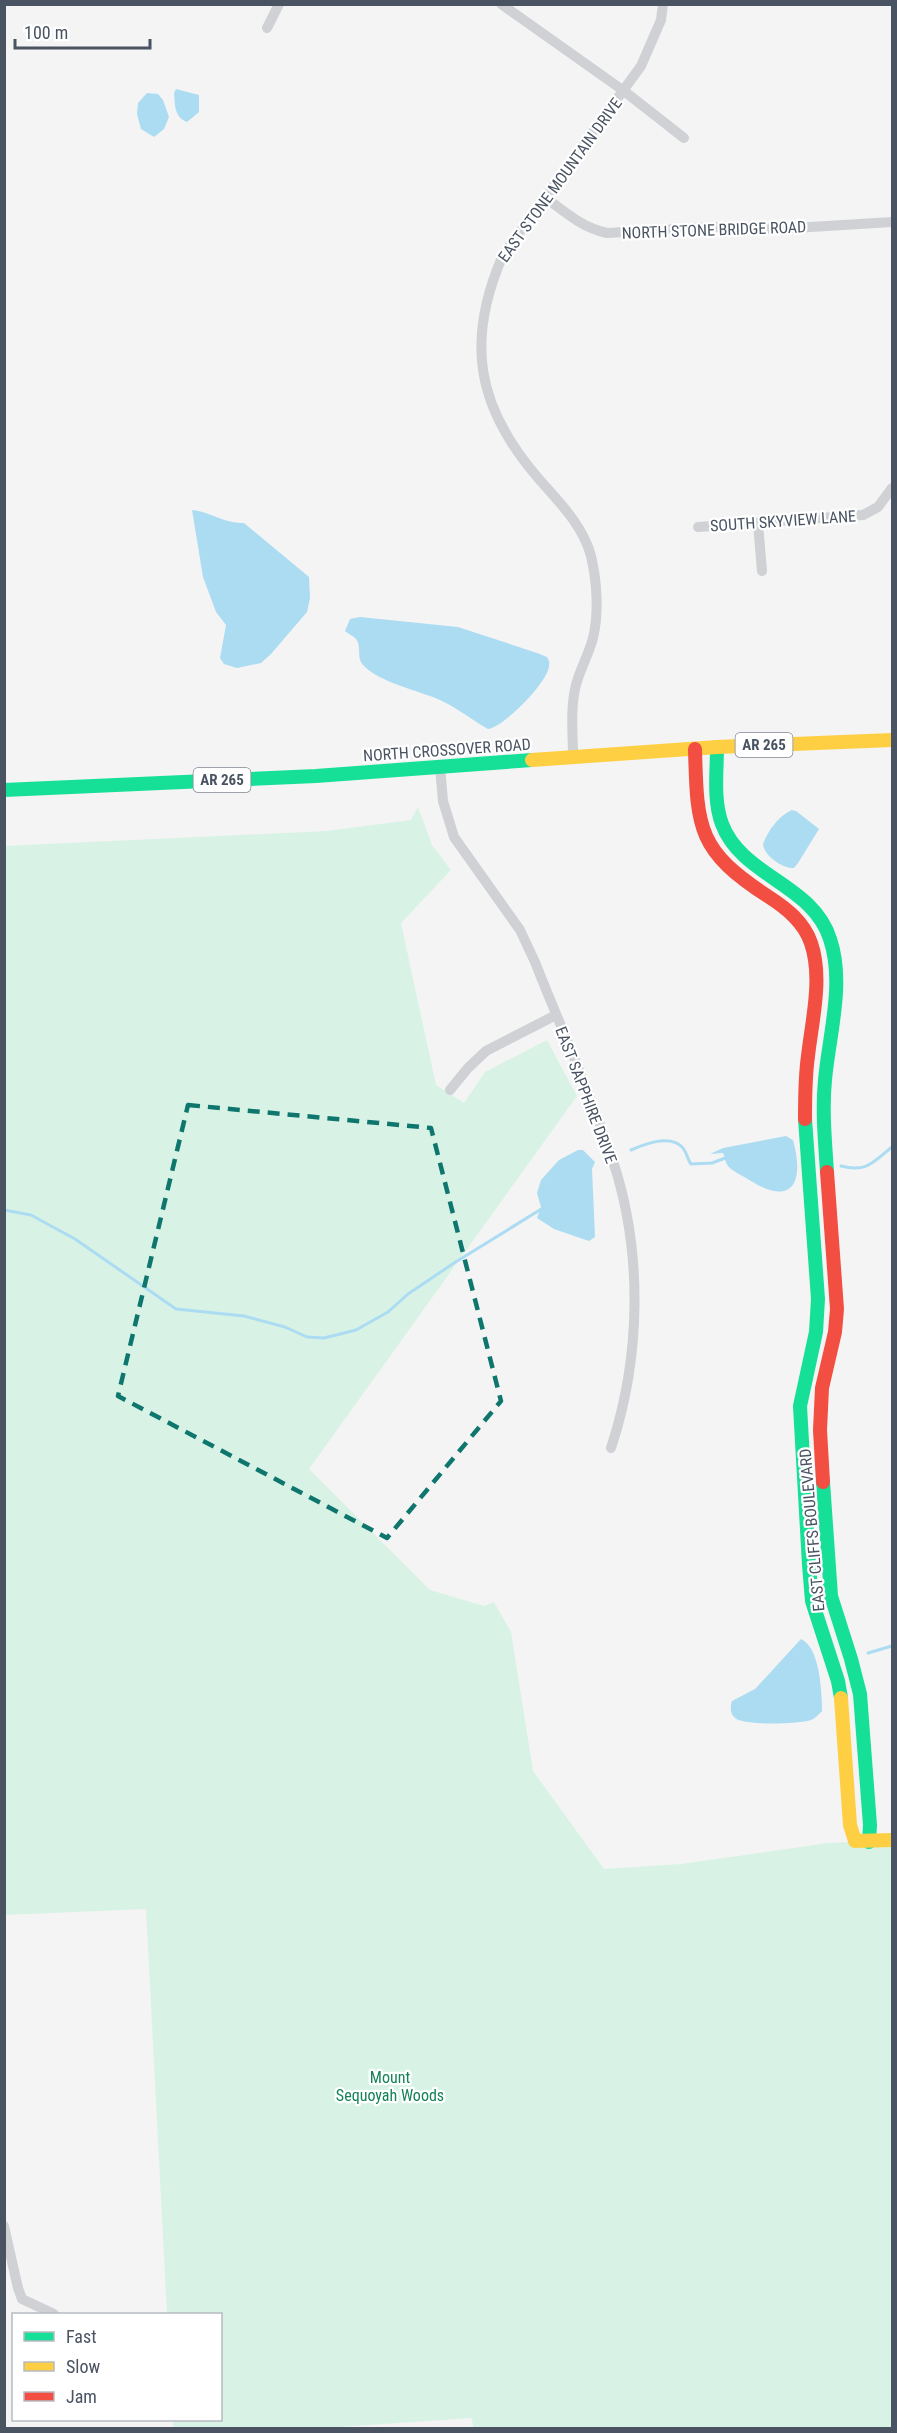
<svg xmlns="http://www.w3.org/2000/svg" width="897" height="2433" viewBox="0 0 897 2433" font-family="'Roboto Condensed',sans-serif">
	<rect width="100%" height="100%" fill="#f4f4f4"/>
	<polygon fill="#d8f3e6" points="418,807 432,845 451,870 401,923 436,1085 464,1103 485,1072 547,1040 577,1096 309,1469 430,1590 484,1606 494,1602 511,1632 533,1771 604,1869 681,1864 828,1843 892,1840 892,2428 473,2428 472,2418 326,2428 173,2428 173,2420 220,2420 220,2314 167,2314 146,1909 5,1915 4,846 327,831 411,820"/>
	<g fill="#acdcf2">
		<path d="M 176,89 L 199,95 L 199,112 L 187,122 C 174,117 175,104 174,93 Z"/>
		<polygon points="147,93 158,94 163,100 169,117 164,129 154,137 141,129 137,114 138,103"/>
		<path d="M 192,510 C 211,512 225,524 244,523 L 309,577 L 310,598 L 307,612 L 271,654 L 261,663 L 237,668 L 224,664 L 220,658 L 226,625 L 216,612 L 203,577 Z"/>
		<path d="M 360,617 L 458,627 L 537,653 L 547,657 C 549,661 550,662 549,666 C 548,682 504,727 488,729 C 472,720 456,707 440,700 C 420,691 378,682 363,665 C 356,657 362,647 356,639 C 354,636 348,634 345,631 L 350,619 Z"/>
		<path d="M 792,810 L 796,811 L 819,829 L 798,863 L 794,868 C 783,869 764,856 763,844 C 768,831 778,816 792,810 Z"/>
		<path d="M 786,1136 L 793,1140 C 804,1179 795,1208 751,1181 C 745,1177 733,1172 728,1166 C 725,1162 725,1157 723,1153 L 710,1154 L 723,1148 Z"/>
		<polygon points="578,1150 583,1150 595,1162 592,1169 595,1237 589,1241 554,1229 537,1218 541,1207 537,1193 541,1180 559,1160"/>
		<path d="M 801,1639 C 820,1647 822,1693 822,1711 C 818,1715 816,1718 811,1720 C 799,1724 745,1726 735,1718 C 730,1714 730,1706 732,1701 L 755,1689 Z"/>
	</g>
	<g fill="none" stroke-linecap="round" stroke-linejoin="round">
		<g stroke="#acdcf2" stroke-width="3">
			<path d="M 631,1150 C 645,1144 670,1134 682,1147 C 687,1152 687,1159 691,1164 L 712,1163 L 728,1157"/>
			<path d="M 841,1166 C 867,1173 873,1162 892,1147"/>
			<polyline points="4,1210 31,1215 75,1239 176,1309 244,1316 285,1327 307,1337 324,1338 356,1330 388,1312 408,1294 454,1263 543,1208"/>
			<polyline points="868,1653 892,1646"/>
		</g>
		<g stroke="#cfd1d4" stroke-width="10">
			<polyline points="501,4 624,91 684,138"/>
			<polyline points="267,28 279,4"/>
			<path d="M 546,198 C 566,213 583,228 607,233 L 711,227 L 778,229 L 892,222"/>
			<polyline points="758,523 762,571"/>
			<polyline points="698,527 863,515 878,507 892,488"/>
			<path d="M 573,757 C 573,734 570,708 576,685 C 580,669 589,654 593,638 C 599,613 597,581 591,556 C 583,525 558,501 538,478 C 477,407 465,342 503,255 L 641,66 L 661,20 L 663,4"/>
			<path d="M 440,767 L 443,801 L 454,837 L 520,930 L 535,962 C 561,1028 591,1094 613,1161 C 643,1253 641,1357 611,1448"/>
			<polyline points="450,1090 468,1068 486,1051 556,1015"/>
			<polyline points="4,2226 18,2288 22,2299 54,2314"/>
		</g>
		<g stroke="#16e098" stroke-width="14">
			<path d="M 717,747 C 717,772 713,800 722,824 C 742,877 813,884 830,939 C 845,983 829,1035 825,1080 C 822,1110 825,1141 827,1172"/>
			<polyline points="4,790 316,776 532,760"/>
			<polyline points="805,1119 818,1299 816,1332 800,1406 809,1565 812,1601 838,1681 841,1698"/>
			<polyline points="823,1482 831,1596 851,1659 860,1694 870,1825 869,1842"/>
		</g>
		<g stroke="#ffcf43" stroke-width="14">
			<polyline points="532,760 717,747 892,740"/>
			<polyline points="841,1698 850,1825 855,1841 892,1840"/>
		</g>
		<g stroke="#f24e42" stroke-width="14">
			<path d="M 695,749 C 697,830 698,851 769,897 C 786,908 804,922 811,943 C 823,978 812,1020 808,1056 C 805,1077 805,1098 805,1119"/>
			<polyline points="823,1482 820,1430 822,1388 835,1332 837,1309 827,1172"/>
		</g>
	</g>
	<path fill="none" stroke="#0f766e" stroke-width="4.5" stroke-dasharray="12 8" stroke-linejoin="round" d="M 188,1105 L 431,1128 L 501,1401 L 387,1538 L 118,1396 Z"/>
	<g text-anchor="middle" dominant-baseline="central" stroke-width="4.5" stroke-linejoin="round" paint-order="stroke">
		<g fill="#fff" stroke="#808791" stroke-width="1.5">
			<rect x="735.5" y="733" width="57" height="24" rx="4.5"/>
			<rect x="193.5" y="768" width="57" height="24" rx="4.5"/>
		</g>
		<g font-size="15" font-weight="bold" fill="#495362">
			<text x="764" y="745">AR 265</text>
			<text x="222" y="780">AR 265</text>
		</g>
		<g font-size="16" fill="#495362" stroke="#fff">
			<text transform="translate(560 180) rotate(-54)">EAST STONE MOUNTAIN DRIVE</text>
			<text transform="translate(714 230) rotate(-2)">NORTH STONE BRIDGE ROAD</text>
			<text transform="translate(783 521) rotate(-4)">SOUTH SKYVIEW LANE</text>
			<text transform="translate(447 750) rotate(-4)">NORTH CROSSOVER ROAD</text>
			<text transform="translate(586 1095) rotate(69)">EAST SAPPHIRE DRIVE</text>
			<text transform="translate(812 1530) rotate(-95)">EAST CLIFFS BOULEVARD</text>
		</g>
		<g font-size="16" fill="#138357" stroke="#fff">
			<text x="390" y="2077">Mount<tspan x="390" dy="18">Sequoyah Woods</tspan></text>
		</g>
	</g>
	<rect width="897" height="2433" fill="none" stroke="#495362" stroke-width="12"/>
	<rect x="12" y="2313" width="210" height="108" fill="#ffffff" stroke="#b6bac0" stroke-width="1.5"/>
	<rect x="24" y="2332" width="30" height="9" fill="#16e098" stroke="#b6bac0" stroke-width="1.5"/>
	<text x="66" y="2343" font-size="18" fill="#495362">Fast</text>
	<rect x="24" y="2362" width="30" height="9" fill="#ffcf43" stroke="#b6bac0" stroke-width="1.5"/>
	<text x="66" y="2373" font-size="18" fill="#495362">Slow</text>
	<rect x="24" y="2392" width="30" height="9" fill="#f24e42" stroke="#b6bac0" stroke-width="1.5"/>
	<text x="66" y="2403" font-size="18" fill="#495362">Jam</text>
	<path d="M15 39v9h135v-9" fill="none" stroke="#495362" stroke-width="3"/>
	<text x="24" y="39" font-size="18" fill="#495362" stroke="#ffffff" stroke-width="4.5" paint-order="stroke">100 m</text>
</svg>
